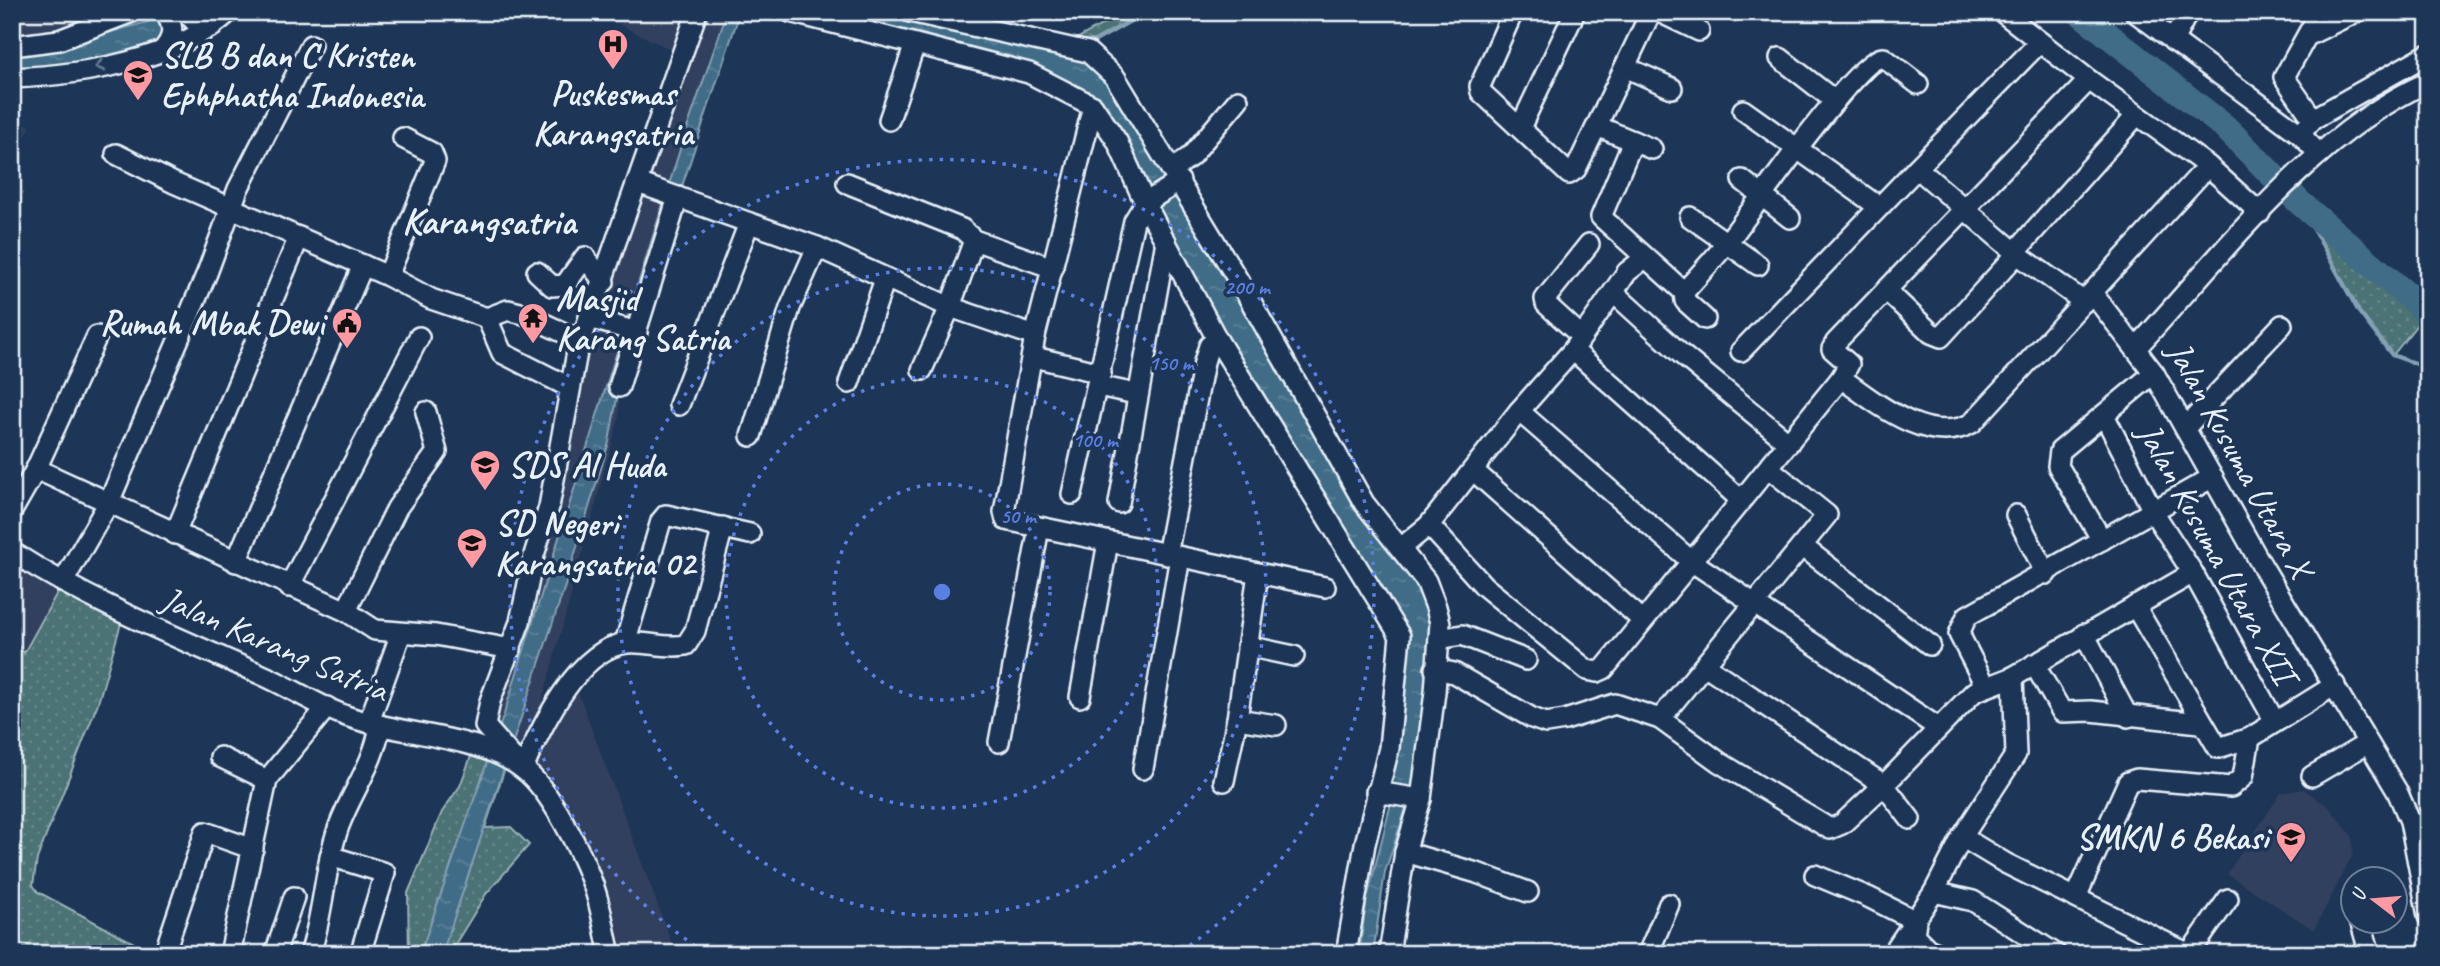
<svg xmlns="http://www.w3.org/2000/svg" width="2440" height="966" viewBox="0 0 2440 966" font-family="Caveat,sans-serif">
	<defs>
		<pattern id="grass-dots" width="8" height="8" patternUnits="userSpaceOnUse" patternTransform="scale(1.75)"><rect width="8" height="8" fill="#4b7275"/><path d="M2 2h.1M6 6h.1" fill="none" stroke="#658789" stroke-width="1.8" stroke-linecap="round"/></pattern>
		<pattern id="water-ripples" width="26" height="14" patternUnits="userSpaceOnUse" patternTransform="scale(1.75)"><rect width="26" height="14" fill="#416c87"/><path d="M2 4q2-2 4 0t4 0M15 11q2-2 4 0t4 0" fill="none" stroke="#5c8199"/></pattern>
	</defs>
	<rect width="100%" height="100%" fill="#1d3557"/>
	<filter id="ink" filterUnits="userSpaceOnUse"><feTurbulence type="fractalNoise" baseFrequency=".0143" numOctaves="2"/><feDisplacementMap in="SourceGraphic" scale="14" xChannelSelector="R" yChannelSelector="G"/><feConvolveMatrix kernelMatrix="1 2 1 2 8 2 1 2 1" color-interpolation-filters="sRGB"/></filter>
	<g filter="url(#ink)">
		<g fill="#31405e">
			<polygon points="12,12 132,12 12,46"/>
			<polygon points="624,12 740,12 619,387 619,418 526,761 573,679 676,954 610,954 564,826 485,726 561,432 682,55 620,25"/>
			<polygon points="12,120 31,126 12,163"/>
			<polygon points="12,552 63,582 23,654 12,638"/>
			<polygon points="2303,789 2329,807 2352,836 2353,854 2314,930 2227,874 2281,793"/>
		</g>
		<g fill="url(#grass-dots)" stroke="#9ab2b6" stroke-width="2">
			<polygon points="1125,12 1146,12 1095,41 1088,52 1071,42"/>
			<polygon points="2292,179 2306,205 2426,313 2393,355 2359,312 2301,208 2280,198"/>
			<polygon points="63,582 124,613 98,703 37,859 33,885 38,892 134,943 131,954 23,954 12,950 12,638 24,653"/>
			<polygon points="473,751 505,768 485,828 511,827 529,845 486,894 449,954 409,954 408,893 442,812 460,786"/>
		</g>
		<g fill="url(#water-ripples)" stroke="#84a1b4" stroke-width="2">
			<polygon points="727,12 740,12 677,201 619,387 609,442 565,586 442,954 420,954 504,714 682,143"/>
			<polygon points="790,12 910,12 1088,52 1436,607 1421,799 1376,792 1399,636 1286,454 1117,141 1065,90"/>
			<polygon points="162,18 167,20 159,42 66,66 12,69 12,52 66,44"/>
			<polygon points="1392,799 1408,802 1385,872 1373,954 1359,954 1366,903"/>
		</g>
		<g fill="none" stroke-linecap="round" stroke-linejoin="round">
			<g stroke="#84a1b4" stroke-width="4.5">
				<polyline points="1081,42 1095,41 1146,12"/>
				<polyline points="2428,313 2299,202 2359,312 2392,355 2428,368"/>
			</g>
			<polyline stroke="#416c87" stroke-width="26" points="2079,12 2226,128 2299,202 2428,313"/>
			<g stroke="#e8f1f8" stroke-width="24">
				<g id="minor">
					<polyline points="186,12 199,26 212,27"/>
					<path d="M 697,12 L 577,352 L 549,507 L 534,555 L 520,622 L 490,701 L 485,726 L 523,769 C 540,729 577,649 627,643 C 646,641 666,649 686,645 L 695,631 L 723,527"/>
					<polyline points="790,12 1029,73 1093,106 1117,141 1145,203 1217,339 1400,636 1389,748 1365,844 1346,954"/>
					<polyline points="910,12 1088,52 1115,77 1246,293 1364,503 1426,581 1436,607 1440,623 1435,692 1421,799 1405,852 1389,954"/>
					<polyline points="1513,12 1480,86 1481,92 1569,174 1576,169 1651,12"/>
					<polyline points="1659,12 1699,31"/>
					<polyline points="2002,12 2089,80 2208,166 2260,213"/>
					<polyline points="2135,12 2300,134 2319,154"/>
					<polyline points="2307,36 2356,12"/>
					<polyline points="2173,41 2188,12"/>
					<polyline points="12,46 59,40 132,12"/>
					<path d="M 162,51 C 174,38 175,27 165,12"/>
					<polyline points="1780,58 1835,101"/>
					<polyline points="1625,67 1672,88"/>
					<path d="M 12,78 C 82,75 175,61 229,12"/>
					<polyline points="1093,106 1035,336 1004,512 1006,520 1258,573 1237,719 1224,781"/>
					<polyline points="1743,110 1879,207"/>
					<polyline points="2313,119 2284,77 2320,12"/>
					<polyline points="889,120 915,44"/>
					<polyline points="1597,126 1652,149"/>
					<polyline points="1520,128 1575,12"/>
					<polyline points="2300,134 2313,119 2428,54"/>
					<polyline points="1633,141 1601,217 1684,292 1685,301 1705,319"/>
					<polyline points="116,154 174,183 388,276 431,299 487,318 508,310 524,314 581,341"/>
					<polyline points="1917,168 2040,42"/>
					<polyline points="1172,170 1191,156 1238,100"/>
					<polyline points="1742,180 1790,218"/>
					<polyline points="638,183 817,247 950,307 1035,336"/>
					<polyline points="847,183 962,229 974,240 1053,268"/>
					<polyline points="1690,217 1758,265"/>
					<polyline points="2015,252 2136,116"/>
					<polyline points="537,272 552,286 565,285 585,257 604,282"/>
					<polyline points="388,276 435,161 432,153 403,138"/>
					<polyline points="1886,290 1931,333 1941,337 2017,254"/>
					<path d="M 1684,292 C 1698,276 1713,260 1726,244 C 1747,218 1860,54 1884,58 L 1918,84"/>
					<polyline points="1614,293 1681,354 1789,443"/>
					<polyline points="2093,294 2154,373 2261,564 2397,791 2410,821 2428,916"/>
					<polyline points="487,318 502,353 569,387"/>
					<polyline points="589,318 637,332"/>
					<polyline points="1581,336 1546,304 1545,299 1589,244"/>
					<path d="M 2137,347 C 2222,255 2312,134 2428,82"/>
					<polyline points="1573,350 1741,500"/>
					<polyline points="1741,351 1917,168 2017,254 2084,302"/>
					<polyline points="1034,357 1101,373"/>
					<polyline points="922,370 950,307 974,240"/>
					<path d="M 1841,378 C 1876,403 1929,447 1972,423 L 2208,166"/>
					<polyline points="849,383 885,279"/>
					<polyline points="1098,386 1136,394"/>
					<polyline points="619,387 678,197"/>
					<polyline points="679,405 749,223"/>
					<polyline points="1519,411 1691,561 1937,727"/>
					<polyline points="2104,415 2154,513 2193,573 2275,722"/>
					<polyline points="2185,428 2282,325"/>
					<polyline points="751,436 790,308 817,247"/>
					<polyline points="36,469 346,611 375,630 436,635 511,649"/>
					<polyline points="1474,471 1642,620"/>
					<polyline points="1072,494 1134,221 1145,203 1180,181"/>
					<polyline points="1119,503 1166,241"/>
					<polyline points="12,511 36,469 97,336"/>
					<polyline points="2016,515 2046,574"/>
					<polyline points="1429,525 1484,586 1587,670 1597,672 1604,669 1841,378 1849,364 1832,349 1836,342 2089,80"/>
					<polyline points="175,534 299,237"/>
					<polyline points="2102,540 2058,466 2060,451 2154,373"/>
					<polyline points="1802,546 1930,645"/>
					<polyline points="1402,547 1429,525 1519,411 1573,350 1627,272 1645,258"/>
					<path d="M 12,552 C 90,602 176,637 260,674 C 288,686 313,703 341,714 C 393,735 479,734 523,769 C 550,789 580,850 592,882 C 601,904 604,930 610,954"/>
					<polyline points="1167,555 1204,362 1209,346 1217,339"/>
					<polyline points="236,562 363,265"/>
					<polyline points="1258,573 1325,587"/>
					<polyline points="63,582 109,502 207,273 238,189 311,45"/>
					<polyline points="289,587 419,337"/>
					<polyline points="2135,606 2218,748 2250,738 2335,685"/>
					<polyline points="346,611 397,508 437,452 426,412"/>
					<polyline points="2084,634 2128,717"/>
					<polyline points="1439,639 1462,635 1526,660"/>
					<polyline points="625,643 661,521 666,515 750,534"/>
					<polyline points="1247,646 1294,656"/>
					<polyline points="2034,664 2062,712 2091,711 2200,723"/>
					<polyline points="1706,666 1884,785 1974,692 2013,677 2193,573"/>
					<polyline points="1435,669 1454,673 1532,718 1546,723 1565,720 1615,704 1660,719 1719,762 1830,829 1842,824 1884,785 1910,819"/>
					<polyline points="1985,685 1959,634 1967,616 2213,477"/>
					<polyline points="1080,697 1108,542"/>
					<polyline points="1237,719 1276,725"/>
					<polyline points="1660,719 1827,515 1770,469"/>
					<polyline points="369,722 401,633"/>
					<polyline points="999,742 1039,528"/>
					<polyline points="220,757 267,780"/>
					<polyline points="1143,769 1180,557"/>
					<polyline points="2312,776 2368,743"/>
					<polyline points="1376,792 1421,799"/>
					<polyline points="1962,837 2005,863 2189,954"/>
					<polyline points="1405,852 1477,873 1528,892"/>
					<polyline points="330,856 385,873 360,954"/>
					<polyline points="1815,875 1868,897 1916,921 1914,935 1928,949 1940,954"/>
					<polyline points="1934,892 1973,901 2056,954"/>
					<polyline points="2076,897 2128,782 2137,779 2231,787 2243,777 2250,738"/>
					<polyline points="2360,920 2370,954"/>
					<polyline points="164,954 205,832 253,849"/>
					<polyline points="230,954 267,780 327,707"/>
					<polyline points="275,954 294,897"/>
					<path d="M 310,954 C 324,912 324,867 339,826 C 352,791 375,762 380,725"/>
					<polyline points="1648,954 1669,904"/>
					<polyline points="1892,954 1934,892 1962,837 2016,754 2013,677"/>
					<polyline points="2189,954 2228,899"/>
				</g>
			</g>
			<use href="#minor" stroke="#1d3557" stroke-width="19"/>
		</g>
		<defs><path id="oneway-chevron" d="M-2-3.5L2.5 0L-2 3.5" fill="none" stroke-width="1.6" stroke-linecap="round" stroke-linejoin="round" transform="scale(1.75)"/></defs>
		<use stroke="#64778f" href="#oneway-chevron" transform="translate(100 66) rotate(166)"/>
	</g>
	<g fill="none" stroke="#5a7fe2" stroke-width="3.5" stroke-dasharray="3.5 7">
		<circle cx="942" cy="592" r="108"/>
		<circle cx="942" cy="592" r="216"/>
		<circle cx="942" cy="592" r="324"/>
		<path d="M704 952A432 432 0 1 1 1180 952"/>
	</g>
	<defs>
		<g id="hospital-pin" transform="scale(1.575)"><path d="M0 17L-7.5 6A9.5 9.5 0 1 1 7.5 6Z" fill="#ff9aa2" stroke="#1d3557"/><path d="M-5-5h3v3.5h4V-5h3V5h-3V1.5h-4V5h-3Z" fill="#111"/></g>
		<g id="school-pin" transform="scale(1.575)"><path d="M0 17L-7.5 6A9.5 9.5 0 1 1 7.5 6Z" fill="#ff9aa2" stroke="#1d3557"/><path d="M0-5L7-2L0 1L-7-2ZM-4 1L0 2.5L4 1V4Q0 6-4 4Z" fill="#111"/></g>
		<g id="temple-pin" transform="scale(1.575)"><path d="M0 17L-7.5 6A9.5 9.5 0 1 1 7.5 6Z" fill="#ff9aa2" stroke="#1d3557"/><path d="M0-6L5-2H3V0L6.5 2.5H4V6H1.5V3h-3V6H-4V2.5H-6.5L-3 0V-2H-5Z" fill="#111"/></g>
		<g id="civic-pin" transform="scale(1.575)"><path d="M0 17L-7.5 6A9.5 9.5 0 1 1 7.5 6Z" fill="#ff9aa2" stroke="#1d3557"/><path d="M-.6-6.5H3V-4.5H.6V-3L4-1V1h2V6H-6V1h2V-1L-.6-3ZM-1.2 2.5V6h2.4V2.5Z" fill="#111"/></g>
	</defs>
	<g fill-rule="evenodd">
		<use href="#hospital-pin" x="613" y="44"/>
		<use href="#school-pin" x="138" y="75"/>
		<use href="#temple-pin" x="533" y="318"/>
		<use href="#civic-pin" x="347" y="323"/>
		<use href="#school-pin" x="485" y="465"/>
		<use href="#school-pin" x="472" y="543"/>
		<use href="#school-pin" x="2291" y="837"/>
	</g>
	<g text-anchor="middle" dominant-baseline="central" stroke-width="7" stroke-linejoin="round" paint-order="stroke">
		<g font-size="35" font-weight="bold" fill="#e8f1f8" stroke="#1d3557" text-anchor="start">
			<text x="161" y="55">SLB B dan C Kristen<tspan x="161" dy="40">Ephphatha Indonesia</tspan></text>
			<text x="613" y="93" text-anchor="middle">Puskesmas<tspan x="613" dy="40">Karangsatria</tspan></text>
			<text x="556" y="298">Masjid<tspan x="556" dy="40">Karang Satria</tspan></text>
			<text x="324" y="323" text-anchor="end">Rumah Mbak Dewi</text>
			<text x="508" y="465">SDS Al Huda</text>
			<text x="495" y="523">SD Negeri<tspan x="495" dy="40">Karangsatria 02</tspan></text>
			<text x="2268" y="837" text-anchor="end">SMKN 6 Bekasi</text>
		</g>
		<g font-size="35" fill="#e8f1f8" stroke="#1d3557">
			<text transform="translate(2240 459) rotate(61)">Jalan Kusuma Utara X</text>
			<text transform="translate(2217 553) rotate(61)">Jalan Kusuma Utara XII</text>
			<text transform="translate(275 644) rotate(23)">Jalan Karang Satria</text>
		</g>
		<g font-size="38" font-weight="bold" fill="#e8f1f8" stroke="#1d3557">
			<text x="489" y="221">Karangsatria</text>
		</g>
	</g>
	<circle cx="942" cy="592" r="10" fill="#5a7fe2" stroke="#1d3557" stroke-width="3.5"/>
	<g font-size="21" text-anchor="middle" font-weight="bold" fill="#5a7fe2" stroke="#1d3557" stroke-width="7" stroke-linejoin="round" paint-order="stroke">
		<text x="1247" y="294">200 m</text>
		<text x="1171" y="370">150 m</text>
		<text x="1095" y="447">100 m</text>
		<text x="1018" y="523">50 m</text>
	</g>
	<rect width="2440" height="966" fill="none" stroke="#1d3557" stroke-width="42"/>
	<rect x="21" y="21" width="2398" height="924" fill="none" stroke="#e8f1f8" stroke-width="2.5" filter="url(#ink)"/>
	<g transform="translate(2374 900) rotate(286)"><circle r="33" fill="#1d3557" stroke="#6e8097" stroke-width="2"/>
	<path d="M0-5L12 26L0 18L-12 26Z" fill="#ff9aa2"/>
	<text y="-10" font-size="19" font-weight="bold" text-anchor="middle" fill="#e8f1f8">U</text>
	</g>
</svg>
